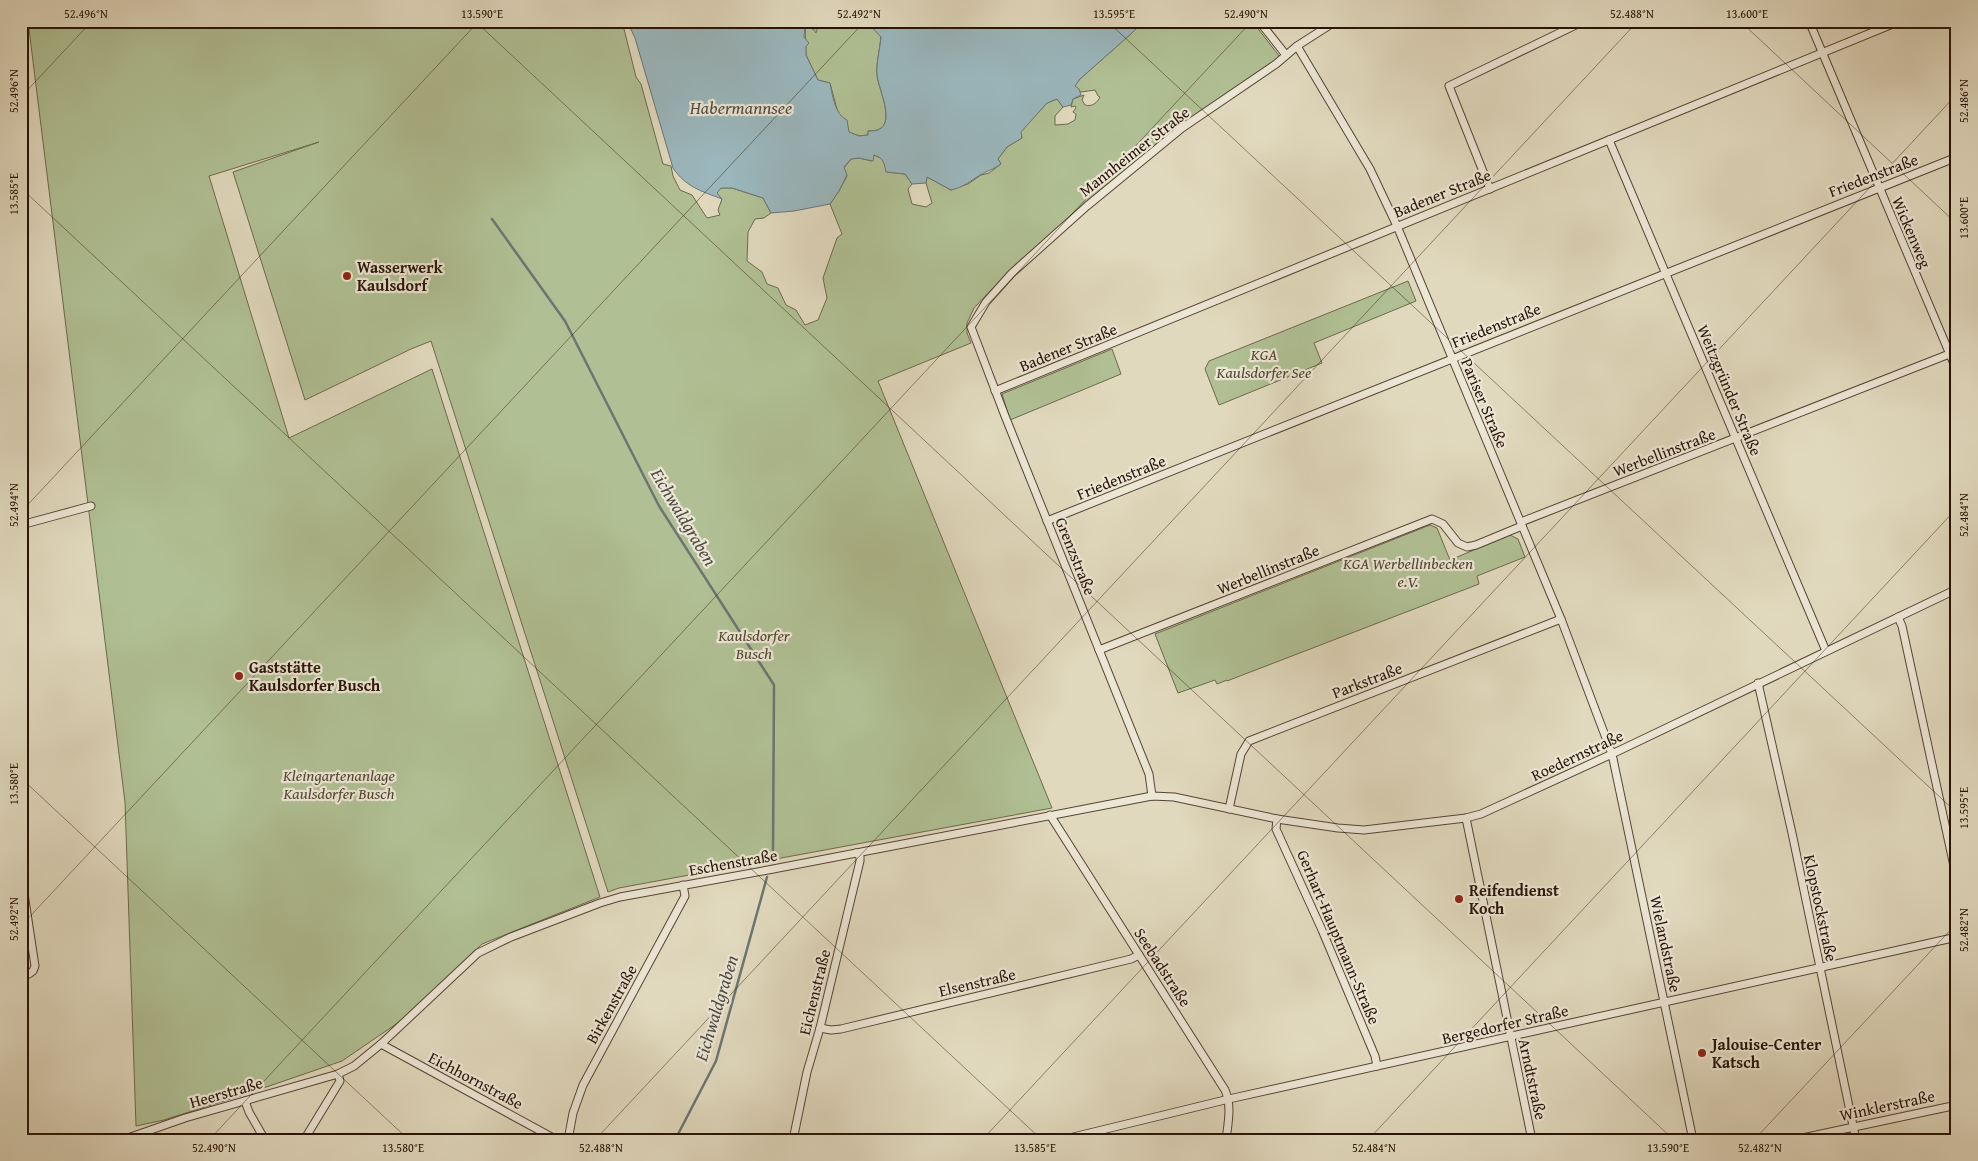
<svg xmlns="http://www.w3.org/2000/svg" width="1978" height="1161" viewBox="0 0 1978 1161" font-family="'Gentium Book Plus',serif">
	<rect width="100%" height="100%" fill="#e1d9be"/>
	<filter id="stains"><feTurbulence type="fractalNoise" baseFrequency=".004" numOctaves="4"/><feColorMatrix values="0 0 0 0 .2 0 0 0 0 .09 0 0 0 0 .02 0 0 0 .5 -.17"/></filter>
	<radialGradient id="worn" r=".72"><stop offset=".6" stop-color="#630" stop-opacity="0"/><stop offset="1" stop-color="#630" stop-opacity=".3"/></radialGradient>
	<g fill="#b0c094" stroke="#6c6a4c">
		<path d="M 28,21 L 622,21 L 636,77 L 641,84 L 663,164 L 671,166 L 673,176 L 680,190 L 692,195 L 707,218 L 720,215 L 718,210 L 722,199 L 716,193 L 721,188 L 732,188 L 763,198 L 771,213 L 764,218 L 755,219 L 748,232 L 747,261 L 762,272 L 767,284 L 778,288 L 786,305 L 796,310 L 805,325 L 818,320 L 827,298 L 823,278 L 837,238 L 842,234 L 830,204 L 839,191 L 847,176 L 844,168 L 851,159 L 859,158 L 872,161 L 873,155 C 884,158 884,162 887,172 L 905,174 L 912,184 L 908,189 L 912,204 L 926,207 L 932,203 L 926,183 L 927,177 L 951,190 L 968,184 L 981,175 L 989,173 L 1001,164 L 998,159 L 1007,147 L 1022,138 L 1020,132 L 1047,103 L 1057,99 L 1063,107 L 1055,116 L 1055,125 L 1068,124 L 1075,120 L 1076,114 L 1073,112 L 1076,108 L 1075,106 L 1071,107 L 1073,99 L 1084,95 L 1082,100 L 1085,105 C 1092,107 1097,103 1100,97 L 1098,96 L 1095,90 L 1081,92 L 1074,86 L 1080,79 L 1133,32 L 1143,21 L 1252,21 L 1280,57 L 1177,127 L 1018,262 L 974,308 L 967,323 L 967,333 L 971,343 L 878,381 L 1052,808 L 619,888 L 608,892 L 431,341 L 411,349 L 305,400 L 233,172 L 319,142 L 209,176 L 289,438 L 432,369 L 600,897 L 482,944 L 402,1020 L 342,1061 L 243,1095 L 164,1120 L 136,1126 L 125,802 Z"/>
		<path d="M 821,21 L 866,21 L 881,36 C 880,49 876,63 877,75 C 879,92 901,133 868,131 L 868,135 L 859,136 L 849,132 L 844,120 L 838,113 L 830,83 L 818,80 L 806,55 L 805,25 L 809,23 L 813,30 Z"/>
		<polygon points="1408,281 1416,301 1314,343 1322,363 1219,405 1205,369 1209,361"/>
		<polygon points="1112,349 1121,374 1010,420 1002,394"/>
		<polygon points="1430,525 1437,528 1450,560 1510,535 1518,539 1525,557 1477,576 1479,584 1227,681 1227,680 1217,684 1215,680 1178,693 1155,634"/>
	</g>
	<path fill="#9ab7bd" stroke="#6c7573" d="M 627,21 L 821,21 L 818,26 L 816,33 L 809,23 L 805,25 L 804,37 L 809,43 L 806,46 L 806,55 L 818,80 L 830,83 C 832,94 835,115 847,120 L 849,132 L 859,136 L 868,135 L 868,131 C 901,133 879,92 877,75 C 876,63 880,49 881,37 L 866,21 L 1143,21 L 1133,32 L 1080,79 L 1075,86 L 1079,89 L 1081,95 L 1073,99 L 1071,105 L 1063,107 L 1057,99 L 1047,103 L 1021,132 L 1022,138 L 1007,147 L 998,159 L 1001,164 C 994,169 987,171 980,175 C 970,181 964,187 951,190 L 927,177 L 926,183 L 912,184 L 905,174 L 886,172 C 884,163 884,158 874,155 L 873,161 L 859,158 L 851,159 L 844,167 L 847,175 L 839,191 L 830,204 L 794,211 L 771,213 L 763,198 L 732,188 L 721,188 L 717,193 L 722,199 C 701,191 686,187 673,168 L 635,38 Z"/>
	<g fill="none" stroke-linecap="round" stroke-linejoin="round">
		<g stroke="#6c7573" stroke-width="2.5">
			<polyline points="492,219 565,321 659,506 774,685 773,850"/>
			<polyline points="675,1140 716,1061 767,877"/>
		</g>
		<g stroke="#564433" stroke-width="9">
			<g id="minor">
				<polyline points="1259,21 1286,55"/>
				<polyline points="1561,21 1565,30"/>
				<polyline points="1809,21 1957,371"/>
				<polyline points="1297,46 1370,169 1397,226 1561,619 1612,754 1693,1140"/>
				<polyline points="1609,140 1826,651"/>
				<polyline points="1490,189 1449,86 1584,21"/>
				<polyline points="995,391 1900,21"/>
				<polyline points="1047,521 1957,157"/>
				<polyline points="1521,522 1957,351"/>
				<polyline points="21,525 91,506"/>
				<polyline points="1898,617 1902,626 1957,880"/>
				<polyline points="1099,650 1432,519 1443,524 1458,543 1467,547 1476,545 1522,526"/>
				<polyline points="1758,683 1792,833 1856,1140"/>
				<polyline points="1152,796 1149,774 1005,416 971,327 986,302 1012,273 1087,206 1182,128 1276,64 1297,46 1336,21"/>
				<polyline points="1229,809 1241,754 1249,741 1561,619"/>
				<path d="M 1050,815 L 1225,1090 C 1232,1106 1228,1123 1226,1140"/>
				<polyline points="1466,818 1532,1140"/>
				<polyline points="1277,819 1276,829 1322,930 1375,1056 1377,1066"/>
				<polyline points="21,874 35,966 33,971 29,974 21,975"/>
				<polyline points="820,1028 831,1030 841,1029 1131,959 1139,955"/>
				<polyline points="381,1044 557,1140"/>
				<polyline points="245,1101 249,1112 265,1140"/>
				<polyline points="122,1140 185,1118 338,1074 354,1066 381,1044 478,953 511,937 600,903 620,897 768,870 1152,796 1174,797 1277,819 1338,828 1364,830 1466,818 1481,814 1612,754 1957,589"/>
				<polyline points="304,1140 340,1081 338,1074"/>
				<polyline points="568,1140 573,1113 583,1085 685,896 683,885"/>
				<polyline points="793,1140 807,1072 820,1028 860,861 860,856 856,853"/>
				<polyline points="1061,1140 1229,1099 1957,937"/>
				<polyline points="1793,1140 1957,1105"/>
			</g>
		</g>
		<use href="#minor" stroke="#ece6d5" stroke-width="7"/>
	</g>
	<path fill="none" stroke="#271305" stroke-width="1" stroke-opacity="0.45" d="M 475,21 L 1674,1140M 1107,21 L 1957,813M 1740,21 L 1957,224M 21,97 L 92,21M 21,188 L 1042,1140M 21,512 L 479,21M 21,778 L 409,1140M 21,926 L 865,21M 209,1140 L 1252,21M 595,1140 L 1638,21M 982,1140 L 1957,94M 1368,1140 L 1957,508M 1754,1140 L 1957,923"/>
	<g fill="#8f2418" stroke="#ece6d5" stroke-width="2">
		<circle cx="347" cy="276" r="5"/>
		<circle cx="239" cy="676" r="5"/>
		<circle cx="1459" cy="899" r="5"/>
		<circle cx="1702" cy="1053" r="5"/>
	</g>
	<g text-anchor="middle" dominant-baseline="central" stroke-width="4.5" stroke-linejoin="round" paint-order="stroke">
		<g font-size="16" fill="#271305" stroke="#ece6d5">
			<text transform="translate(1134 151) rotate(-38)">Mannheimer Straße</text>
			<text transform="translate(1873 175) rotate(-21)">Friedenstraße</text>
			<text transform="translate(1442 193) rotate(-22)">Badener Straße</text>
			<text transform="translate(1912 232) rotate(67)">Wickenweg</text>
			<text transform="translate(1496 325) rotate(-22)">Friedenstraße</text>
			<text transform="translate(1068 347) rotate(-22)">Badener Straße</text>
			<text transform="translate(1730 390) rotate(67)">Weitzgründer Straße</text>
			<text transform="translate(1485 403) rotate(67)">Pariser Straße</text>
			<text transform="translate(1664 452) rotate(-21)">Werbellinstraße</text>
			<text transform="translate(1121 477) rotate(-22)">Friedenstraße</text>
			<text transform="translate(1076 556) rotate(68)">Grenzstraße</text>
			<text transform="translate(1268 569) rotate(-22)">Werbellinstraße</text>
			<text transform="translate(1367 680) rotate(-21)">Parkstraße</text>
			<text transform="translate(1577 755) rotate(-25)">Roedernstraße</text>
			<text transform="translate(733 862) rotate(-10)">Eschenstraße</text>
			<text transform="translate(1821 908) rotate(78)">Klopstockstraße</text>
			<text transform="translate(1339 937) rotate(67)">Gerhart-Hauptmann-Straße</text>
			<text transform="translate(1666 944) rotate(78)">Wielandstraße</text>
			<text transform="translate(1163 967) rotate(57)">Seebadstraße</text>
			<text transform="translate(977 982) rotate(-13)">Elsenstraße</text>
			<text transform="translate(814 992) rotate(-76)">Eichenstraße</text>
			<text transform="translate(611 1004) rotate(-61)">Birkenstraße</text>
			<text transform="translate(1505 1024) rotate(-13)">Bergedorfer Straße</text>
			<text transform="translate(1533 1079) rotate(78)">Arndtstraße</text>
			<text transform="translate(476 1080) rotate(28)">Eichhornstraße</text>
			<text transform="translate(226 1092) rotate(-16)">Heerstraße</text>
			<text transform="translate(1887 1105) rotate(-12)">Winklerstraße</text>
		</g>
		<g font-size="16" font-weight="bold" fill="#271305" stroke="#ece6d5" text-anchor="start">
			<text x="357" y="267">Wasserwerk<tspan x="357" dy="18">Kaulsdorf</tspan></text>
			<text x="249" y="667">Gaststätte<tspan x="249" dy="18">Kaulsdorfer Busch</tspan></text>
			<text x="1469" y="890">Reifendienst<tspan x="1469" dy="18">Koch</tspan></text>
			<text x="1712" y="1044">Jalouise-Center<tspan x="1712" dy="18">Katsch</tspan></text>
		</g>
		<g font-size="16" font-style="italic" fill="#504730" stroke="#ece6d5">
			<text x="1264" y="354">KGA<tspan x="1264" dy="18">Kaulsdorfer See</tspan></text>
			<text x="1408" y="563">KGA Werbellinbecken<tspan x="1408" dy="18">e.V.</tspan></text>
			<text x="754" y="635">Kaulsdorfer<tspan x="754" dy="18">Busch</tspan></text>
			<text x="339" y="775">Kleingartenanlage<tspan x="339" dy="18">Kaulsdorfer Busch</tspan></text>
		</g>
		<g font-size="18" font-style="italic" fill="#4f4c45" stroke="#ece6d5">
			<text x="741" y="107">Habermannsee</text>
			<text transform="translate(684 517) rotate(59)">Eichwaldgraben</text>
			<text transform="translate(716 1008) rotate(-73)">Eichwaldgraben</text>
		</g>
	</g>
	<rect width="1978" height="1161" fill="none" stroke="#e1d9be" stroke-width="55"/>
	<rect x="28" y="28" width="1922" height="1106" fill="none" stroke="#271305" stroke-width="2"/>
	<g font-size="12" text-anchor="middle" fill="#271305">
		<text x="86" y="18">52.496°N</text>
		<text x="482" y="18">13.590°E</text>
		<text x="859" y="18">52.492°N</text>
		<text x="1114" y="18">13.595°E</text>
		<text x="1246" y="18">52.490°N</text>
		<text x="1632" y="18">52.488°N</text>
		<text x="1747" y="18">13.600°E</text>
		<text transform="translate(14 91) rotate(-90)" y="4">52.496°N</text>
		<text transform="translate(1964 101) rotate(-90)" y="4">52.486°N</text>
		<text transform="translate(14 194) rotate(-90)" y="4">13.585°E</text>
		<text transform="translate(1964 218) rotate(-90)" y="4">13.600°E</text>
		<text transform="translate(14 505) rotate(-90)" y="4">52.494°N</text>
		<text transform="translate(1964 515) rotate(-90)" y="4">52.484°N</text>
		<text transform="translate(14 784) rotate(-90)" y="4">13.580°E</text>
		<text transform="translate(1964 808) rotate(-90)" y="4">13.595°E</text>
		<text transform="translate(14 919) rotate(-90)" y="4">52.492°N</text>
		<text transform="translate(1964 930) rotate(-90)" y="4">52.482°N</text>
		<text x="214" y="1152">52.490°N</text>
		<text x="403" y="1152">13.580°E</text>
		<text x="601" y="1152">52.488°N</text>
		<text x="1035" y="1152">13.585°E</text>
		<text x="1374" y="1152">52.484°N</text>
		<text x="1668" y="1152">13.590°E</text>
		<text x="1760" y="1152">52.482°N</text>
	</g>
	<rect width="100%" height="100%" filter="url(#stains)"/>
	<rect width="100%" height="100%" fill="url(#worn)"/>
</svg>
